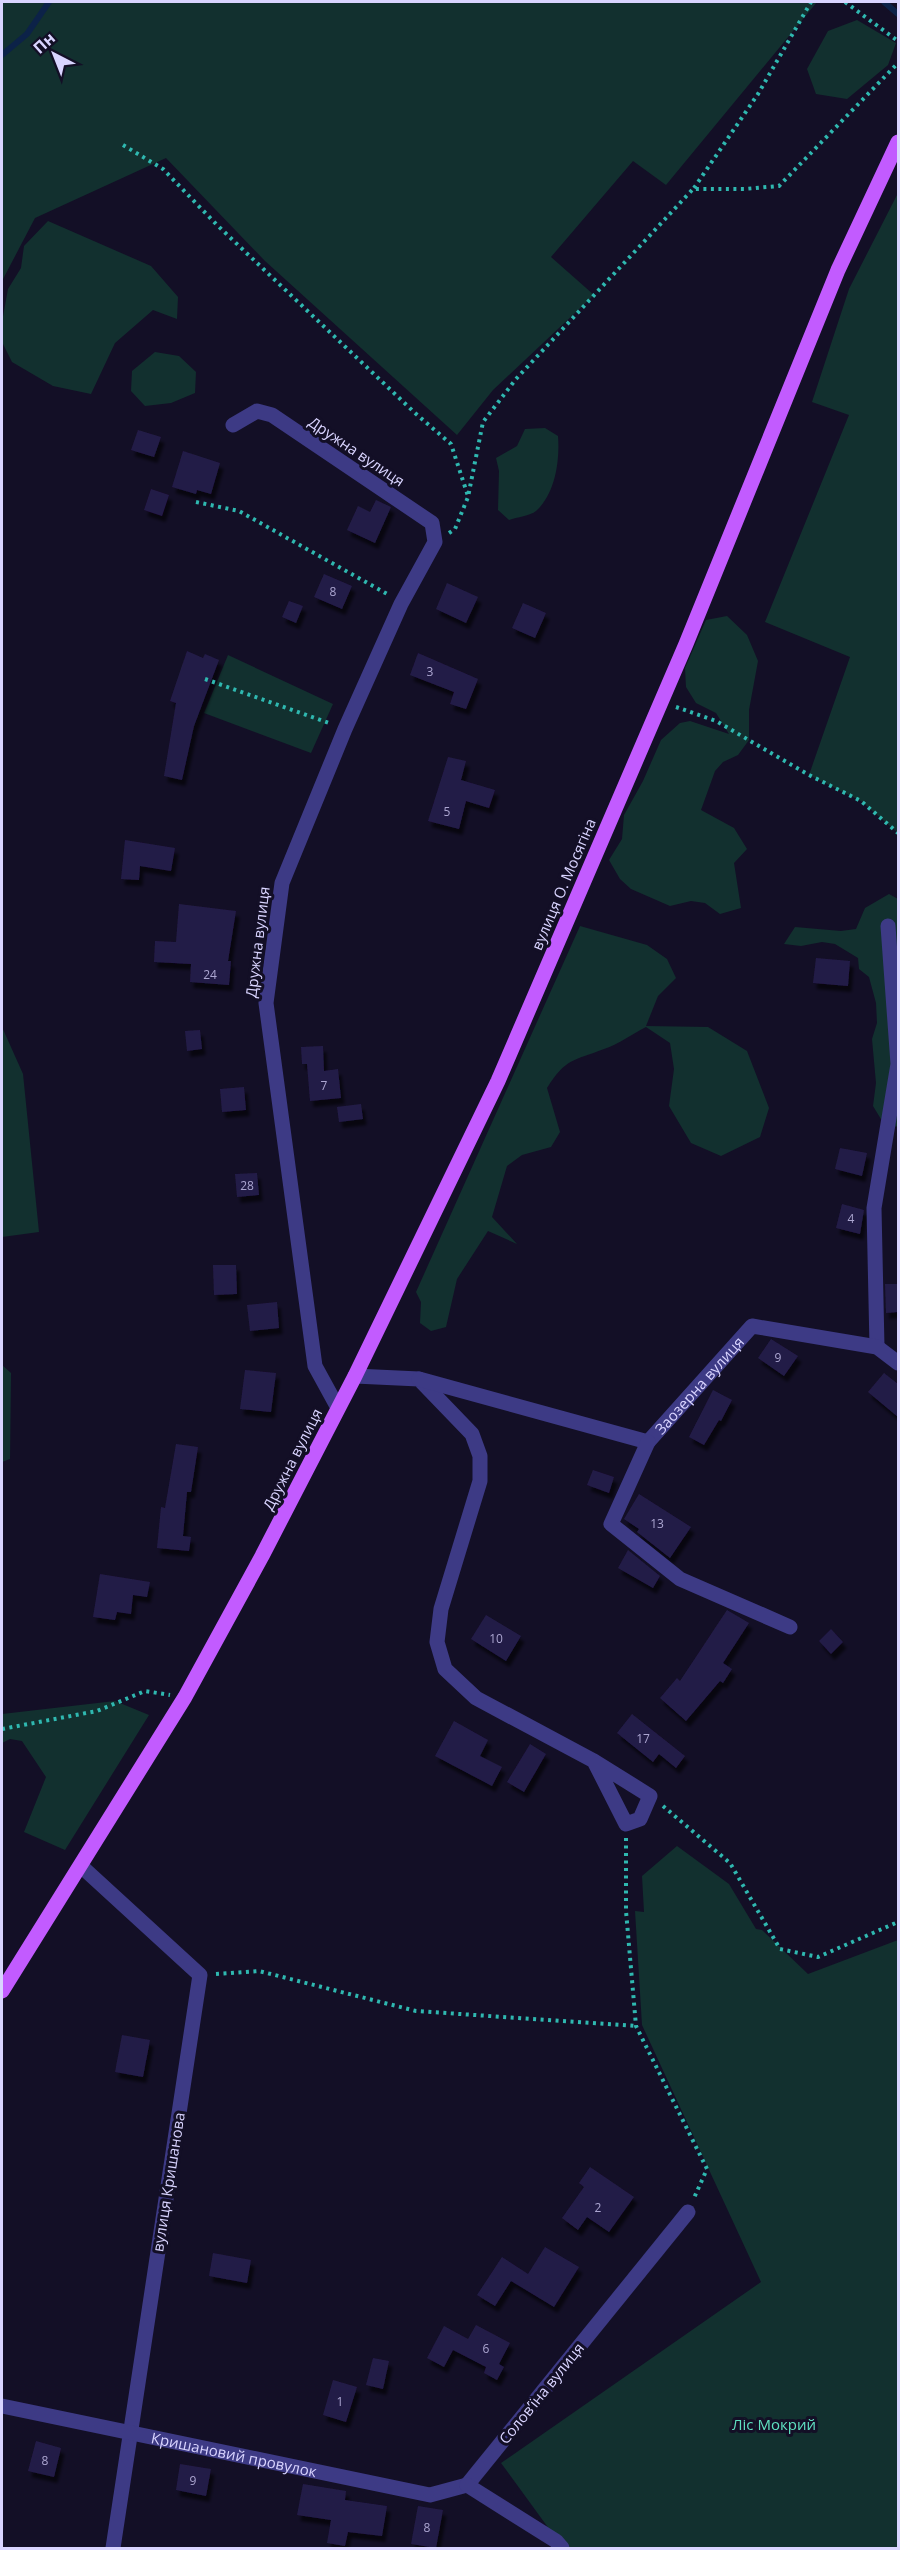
<svg xmlns="http://www.w3.org/2000/svg" width="900" height="2550" viewBox="0 0 900 2550" font-family="'Open Sans',sans-serif">
	<defs>
		<filter id="shadow"><feDropShadow dx="3.5" dy="6" stdDeviation="1.5" flood-color="#0009"/></filter>
	</defs>
	<rect width="100%" height="100%" fill="#130f26"/>
	<g fill="#12302f">
		<polygon points="2,2 817,2 666,185 633,161 551,257 594,295 493,390 457,435 265,261 166,158 35,218 2,281"/>
		<polygon points="857,20 896,43 888,65 847,99 816,94 807,69 828,31"/>
		<polygon points="898,193 898,833 861,801 809,775 850,657 765,622 849,415 812,402 849,289"/>
		<polygon points="48,221 151,266 178,297 177,319 153,310 115,343 91,394 53,386 12,362 2,342 2,322 8,289 21,268 24,246"/>
		<polygon points="155,352 179,356 196,372 195,393 171,403 145,406 131,391 132,371"/>
		<path d="M 545,428 L 558,436 C 560,461 555,494 536,511 C 530,516 517,517 509,520 L 498,510 L 499,471 L 496,458 L 517,446 L 525,429 Z"/>
		<polygon points="727,616 747,635 758,661 749,710 749,740 738,755 723,762 715,771 701,810 734,828 747,849 734,863 741,908 720,914 705,903 691,901 670,906 631,889 620,879 609,860 622,839 624,815 643,781 661,740 680,723 690,721 729,734 716,713 696,703 686,687 685,668 706,620"/>
		<polygon points="228,655 333,704 311,753 204,713"/>
		<polygon points="889,894 898,899 898,1126 887,1129 873,1106 876,1083 872,1039 877,1023 876,1003 869,977 859,969 858,958 835,944 822,942 801,946 784,944 795,927 841,931 856,929 865,908"/>
		<path d="M 580,926 L 647,945 L 667,959 L 676,978 L 658,996 L 646,1026 L 708,1027 L 747,1051 L 769,1108 L 760,1137 L 721,1156 L 691,1143 L 669,1106 L 674,1069 L 670,1043 L 646,1027 C 632,1034 619,1044 604,1049 C 573,1061 566,1058 547,1088 L 560,1132 L 551,1147 L 522,1155 L 507,1166 L 492,1217 L 517,1244 L 488,1231 L 457,1279 L 446,1327 L 431,1331 L 420,1323 L 421,1302 L 416,1292 Z"/>
		<polygon points="2,1027 23,1074 39,1232 2,1237"/>
		<polygon points="2,1365 11,1373 10,1459 2,1462"/>
		<polygon points="115,1701 149,1715 65,1850 24,1832 46,1777 22,1741 10,1739 2,1743 2,1714"/>
		<polygon points="677,1846 729,1884 756,1929 762,1930 808,1974 898,1940 898,2548 563,2548 501,2463 761,2282 642,2025 635,1911 644,1912 642,1876"/>
	</g>
	<g fill="none" stroke-linecap="round" stroke-linejoin="round">
		<g stroke="#0c2248" stroke-width="6">
			<polyline points="884,2 898,14"/>
			<polyline points="2,55 27,34 49,2"/>
		</g>
	</g>
	<g fill="#241b47" filter="url(#shadow)">
		<polygon points="138,430 161,437 154,457 131,450"/>
		<polygon points="183,451 220,463 211,494 197,490 196,494 172,487"/>
		<polygon points="151,489 169,495 162,516 144,510"/>
		<polygon points="376,500 391,507 375,543 347,530 358,506 370,512"/>
		<polygon points="324,574 352,586 342,609 314,597"/>
		<polygon points="447,583 478,597 466,623 436,609"/>
		<polygon points="289,601 303,606 296,623 282,617"/>
		<polygon points="523,603 546,613 535,638 512,628"/>
		<polygon points="187,651 203,658 205,654 219,660 194,726 182,780 164,776 176,703 170,701"/>
		<polygon points="418,653 478,679 466,709 450,704 454,692 410,675"/>
		<polygon points="448,757 466,761 461,780 495,790 489,808 466,801 459,829 428,821"/>
		<polygon points="125,840 175,848 171,871 140,866 139,880 121,879"/>
		<polygon points="179,904 236,911 228,961 231,961 229,985 190,982 191,964 154,962 155,941 176,942"/>
		<polygon points="816,958 850,961 848,986 813,983"/>
		<polygon points="200,1030 202,1049 187,1051 185,1031"/>
		<polygon points="323,1046 324,1071 338,1069 341,1098 310,1101 307,1064 302,1064 301,1047"/>
		<polygon points="244,1087 246,1110 222,1112 220,1089"/>
		<polygon points="361,1104 363,1119 339,1122 337,1107"/>
		<polygon points="840,1148 867,1153 862,1176 835,1169"/>
		<polygon points="257,1173 259,1195 237,1197 235,1174"/>
		<polygon points="842,1204 864,1210 860,1234 836,1228"/>
		<polygon points="213,1265 236,1265 237,1294 214,1295"/>
		<polygon points="885,1284 898,1284 898,1312 886,1313"/>
		<polygon points="277,1302 279,1328 250,1331 247,1305"/>
		<polygon points="771,1339 798,1356 784,1376 758,1358"/>
		<polygon points="245,1370 276,1373 271,1412 240,1409"/>
		<polygon points="884,1373 898,1384 898,1417 868,1392"/>
		<polygon points="713,1390 732,1400 721,1421 719,1420 704,1445 689,1437"/>
		<polygon points="176,1444 198,1447 191,1492 187,1492 183,1536 191,1537 189,1551 157,1548 161,1507 165,1508"/>
		<polygon points="593,1470 614,1477 609,1493 587,1485"/>
		<polygon points="639,1494 691,1527 670,1558 637,1532 639,1529 624,1519"/>
		<polygon points="628,1550 660,1576 653,1588 618,1568"/>
		<polygon points="100,1574 150,1582 147,1597 133,1595 131,1614 117,1612 115,1620 93,1617"/>
		<polygon points="727,1610 749,1623 723,1663 732,1669 723,1683 720,1681 686,1721 660,1698 677,1678 680,1681"/>
		<polygon points="486,1615 521,1636 506,1661 471,1639"/>
		<polygon points="831,1629 843,1642 831,1654 819,1641"/>
		<polygon points="632,1714 685,1756 676,1768 659,1754 653,1762 617,1733"/>
		<polygon points="454,1721 488,1740 480,1756 502,1767 492,1786 435,1756"/>
		<polygon points="530,1744 546,1754 524,1792 507,1782"/>
		<polygon points="122,2035 150,2040 143,2077 115,2072"/>
		<polygon points="590,2167 634,2197 609,2232 587,2217 578,2230 562,2218 584,2187 579,2183"/>
		<polygon points="545,2247 579,2267 554,2307 511,2281 495,2306 477,2295 502,2257 528,2274"/>
		<polygon points="213,2253 251,2260 247,2283 209,2276"/>
		<polygon points="476,2325 510,2343 499,2364 504,2367 497,2380 484,2373 486,2367 453,2350 444,2367 427,2358 444,2326 468,2339"/>
		<polygon points="373,2358 389,2361 383,2389 366,2385"/>
		<polygon points="333,2380 357,2387 346,2422 323,2415"/>
		<polygon points="36,2441 61,2448 54,2477 28,2471"/>
		<polygon points="180,2464 211,2469 206,2496 176,2490"/>
		<polygon points="303,2484 346,2491 345,2500 387,2506 382,2536 348,2532 345,2546 327,2543 331,2520 297,2515"/>
		<polygon points="418,2506 443,2510 436,2548 411,2544"/>
	</g>
	<g fill="none" stroke-linecap="round" stroke-linejoin="round">
		<g stroke="#2fb8b0" stroke-width="4" stroke-dasharray="3 4.5" stroke-linecap="butt">
			<polyline points="845,2 898,41"/>
			<polyline points="123,145 163,169 217,225 415,413 451,444 468,496"/>
			<polyline points="694,188 758,94 811,2"/>
			<polyline points="196,502 239,511 389,595"/>
			<polyline points="449,533 455,529 468,497 483,422 516,379 693,189 744,189 779,186 898,63"/>
			<polyline points="205,679 332,724"/>
			<polyline points="676,707 716,721 809,775 861,801 898,833"/>
			<polyline points="2,1729 97,1711 145,1691 170,1695"/>
			<polyline points="663,1806 730,1863 780,1949 818,1957 898,1922"/>
			<polyline points="626,1838 626,1911 636,2026 707,2169 694,2198"/>
			<polyline points="216,1974 259,1971 416,2011 636,2026"/>
		</g>
		<g stroke="#3d3a85" stroke-width="15">
			<polyline points="233,425 257,411 272,415 432,523 435,542 401,604 345,729 282,883 266,1003 315,1366 338,1408"/>
			<polyline points="877,1347 874,1208 898,1064 888,926"/>
			<polyline points="355,1376 419,1379 472,1434 480,1456 480,1481 441,1609 437,1642 445,1669 476,1698 594,1761 650,1796 640,1819 626,1824 594,1761"/>
			<path id="s1" d="M 419,1379 L 648,1442 L 752,1326 L 877,1347 L 898,1363"/>
			<polyline points="648,1442 611,1524 680,1579 790,1627"/>
			<polyline points="81,1866 200,1975 113,2548"/>
			<path id="s2" d="M 2,2406 L 430,2495 L 467,2485"/>
			<polyline points="467,2485 688,2212"/>
			<polyline points="467,2485 556,2541 562,2548"/>
		</g>
		<polyline stroke="#c25bff" stroke-width="15" points="2,1991 185,1697 262,1556 355,1376 498,1081 686,644 838,270 898,142"/>
	</g>
	<g text-anchor="middle" dominant-baseline="central" stroke-width="6" stroke-linejoin="round" paint-order="stroke">
		<g font-size="12" fill="#aca6d1">
			<text x="333" y="591">8</text>
			<text x="430" y="671">3</text>
			<text x="447" y="811">5</text>
			<text x="210" y="974">24</text>
			<text x="324" y="1085">7</text>
			<text x="247" y="1185">28</text>
			<text x="851" y="1218">4</text>
			<text x="778" y="1357">9</text>
			<text x="657" y="1523">13</text>
			<text x="496" y="1638">10</text>
			<text x="643" y="1738">17</text>
			<text x="598" y="2207">2</text>
			<text x="486" y="2348">6</text>
			<text x="340" y="2401">1</text>
			<text x="45" y="2460">8</text>
			<text x="193" y="2480">9</text>
			<text x="427" y="2527">8</text>
		</g>
		<g font-size="15" fill="#d9d4ff" stroke="#130f26">
			<text transform="translate(357 451) rotate(34)">Дружна вулиця</text>
			<text transform="translate(563 884) rotate(-67)">вулиця О. Мосягіна</text>
			<text transform="translate(257 942) rotate(-83)">Дружна вулиця</text>
			<text stroke="none"><textPath href="#s1" startOffset="314">Заозерна вулиця</textPath></text>
			<text transform="translate(292 1459) rotate(-63)">Дружна вулиця</text>
			<text transform="translate(168 2182) rotate(-81)">вулиця Кришанова</text>
			<text transform="translate(541 2393) rotate(-51)">Соловʼїна вулиця</text>
			<text stroke="none"><textPath href="#s2" startOffset="237">Кришановий провулок</textPath></text>
		</g>
		<g font-size="15" fill="#5fe0c0" stroke="#130f26">
			<text x="774" y="2424">Ліс Мокрий</text>
		</g>
	</g>
	<rect width="900" height="2550" fill="none" stroke="#d9d4ff" stroke-width="6"/>
	<g transform="translate(54 54) rotate(318)" stroke="#130f26" stroke-width="4.5" paint-order="stroke">
	<path d="M0-4.5L10 22L0 15L-10 22Z" fill="#d9d4ff"/>
	<text y="-9" font-size="16" font-weight="bold" text-anchor="middle" fill="#d9d4ff">Пн</text>
	</g>
</svg>
